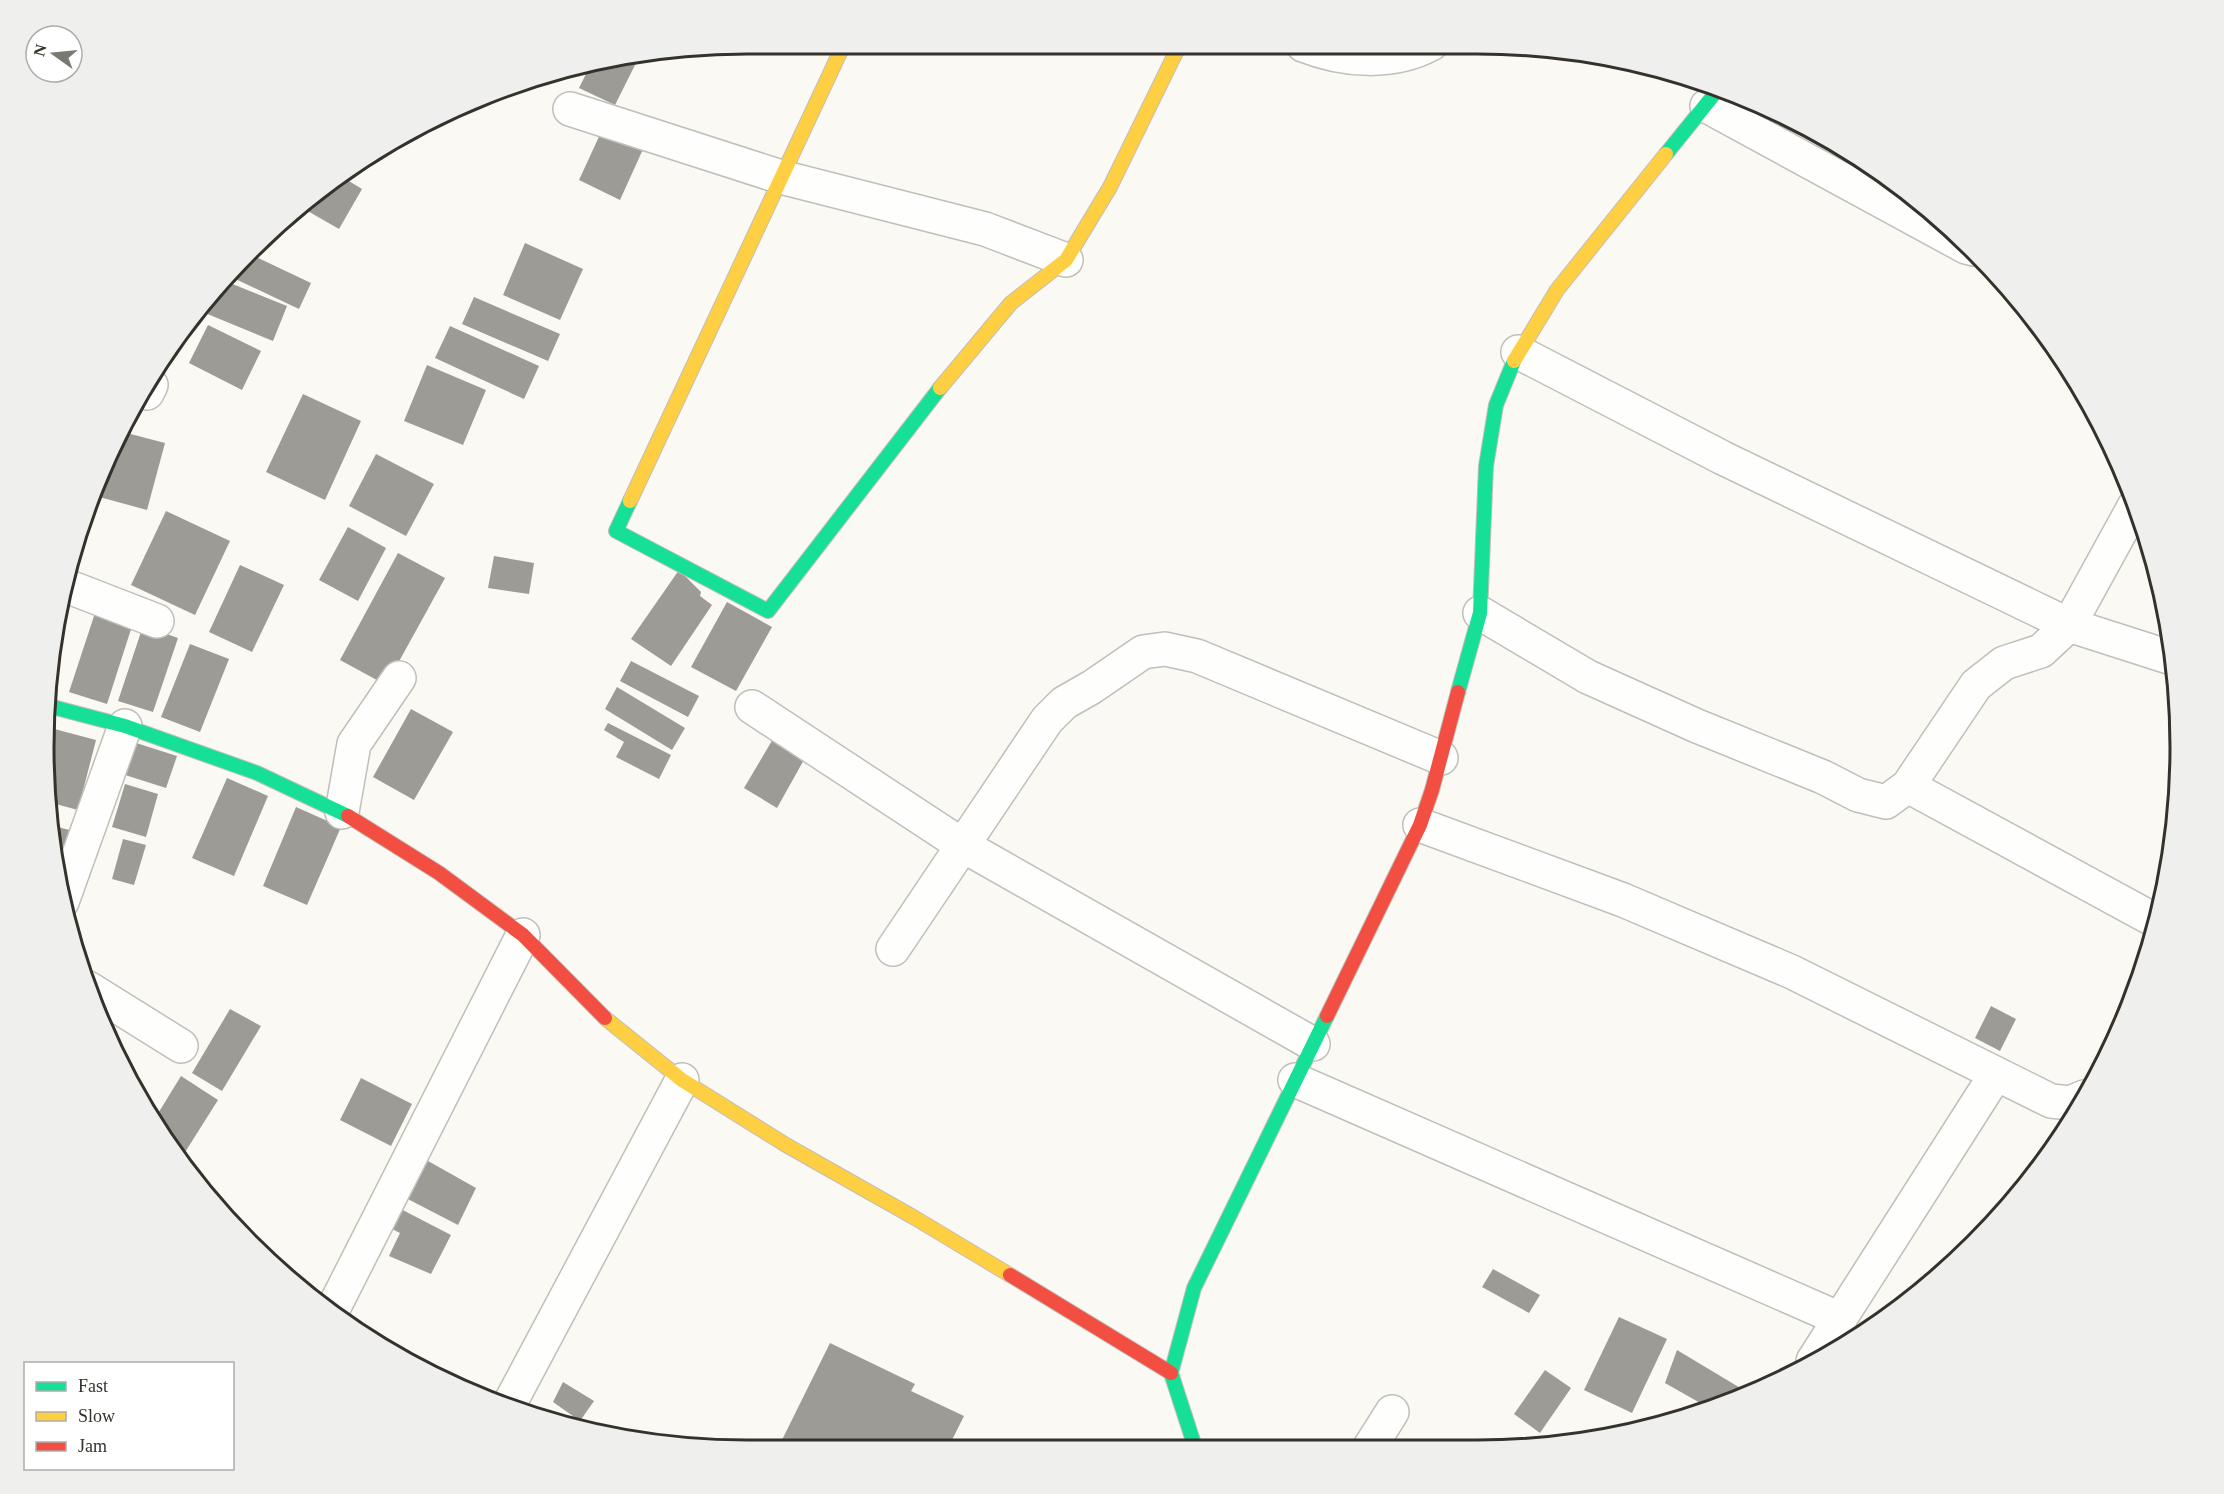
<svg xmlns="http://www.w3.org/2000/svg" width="2224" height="1494" viewBox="0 0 2224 1494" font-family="'Times New Roman',serif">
	<rect width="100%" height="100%" fill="#faf9f4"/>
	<g fill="#9d9b96">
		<polygon points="641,53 615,105 579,88 591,64"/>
		<polygon points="603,128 644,147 620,200 579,180"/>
		<polygon points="339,175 362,189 339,229 299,206"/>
		<polygon points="525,243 583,269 560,320 503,295"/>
		<polygon points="250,254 311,283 299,309 229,276"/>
		<polygon points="225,281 287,306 273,341 205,313 213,293"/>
		<polygon points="474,297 560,334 548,361 462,324"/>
		<polygon points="208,325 261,351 242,390 189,363"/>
		<polygon points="450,326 539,366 524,399 435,358"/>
		<polygon points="427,365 486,390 463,445 404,421"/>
		<polygon points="303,394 361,421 325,500 266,472"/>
		<polygon points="123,432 165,443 147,510 92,495 97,478"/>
		<polygon points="376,454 434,484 406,536 349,506"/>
		<polygon points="166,511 230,541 195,615 131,585"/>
		<polygon points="348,527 386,548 358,601 319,580"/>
		<polygon points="398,553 445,578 386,685 340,660"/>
		<polygon points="494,556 534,563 529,594 488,588"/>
		<polygon points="240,565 284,585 252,652 209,632"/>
		<polygon points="679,570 701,592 700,596 712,605 671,666 631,639"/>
		<polygon points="727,602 772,627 736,691 691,667"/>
		<polygon points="96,610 133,623 107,704 69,692"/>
		<polygon points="143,626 178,638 153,712 118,701"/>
		<polygon points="190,644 229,659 200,732 161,717"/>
		<polygon points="631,661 699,696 688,717 620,681"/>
		<polygon points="617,687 685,728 672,750 605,709"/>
		<polygon points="411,709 453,732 414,800 373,777"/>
		<polygon points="608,723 671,755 659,779 616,757 624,742 604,730"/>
		<polygon points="47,727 96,740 78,810 52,803"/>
		<polygon points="773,739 805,758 777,808 744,788"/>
		<polygon points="133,742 177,756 166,788 122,774"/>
		<polygon points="227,778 268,796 234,876 192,858"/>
		<polygon points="125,784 158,794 146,837 112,827"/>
		<polygon points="296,807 341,827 307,905 263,886"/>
		<polygon points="53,826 74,831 57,885"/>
		<polygon points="123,839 146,845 134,885 112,879"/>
		<polygon points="1991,1006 2016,1019 2000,1051 1975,1038"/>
		<polygon points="230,1009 261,1026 222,1091 192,1073"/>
		<polygon points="181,1076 218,1100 182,1157 154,1120"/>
		<polygon points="361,1078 412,1104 391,1146 340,1120"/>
		<polygon points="421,1157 476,1188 458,1225 402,1196"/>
		<polygon points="393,1205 451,1235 431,1274 389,1256 400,1233 382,1224"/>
		<polygon points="1493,1269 1540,1295 1529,1313 1482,1287"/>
		<polygon points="1619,1317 1667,1339 1632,1413 1584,1390"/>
		<polygon points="830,1343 915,1384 911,1391 964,1416 947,1450 777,1450"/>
		<polygon points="1677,1350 1747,1392 1745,1397 1709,1408 1665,1383"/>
		<polygon points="403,1356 427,1368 426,1372 402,1357"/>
		<polygon points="1545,1370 1571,1388 1540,1433 1514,1414"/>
		<polygon points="563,1382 594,1401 580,1421 553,1402"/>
	</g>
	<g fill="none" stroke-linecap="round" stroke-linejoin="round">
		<g stroke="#c1bfba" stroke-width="36">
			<g id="street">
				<path d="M 1303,45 C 1343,61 1392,65 1431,44"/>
				<polyline points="1707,106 1966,247 1974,249"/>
				<polyline points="570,109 781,177 985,229 1066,260"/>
				<polyline points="1518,352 1723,458 2069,625 2172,658"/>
				<polyline points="147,393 151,385"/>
				<polyline points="64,585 157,621"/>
				<polyline points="1480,613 1588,677 1697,726 1823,777 1858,795 1886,802 1908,786 1976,685 2004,663 2041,651 2069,625 2135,505"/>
				<polyline points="752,707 962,845 1313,1044"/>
				<polyline points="1908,786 2156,921"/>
				<polyline points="342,812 354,744 399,678"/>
				<polyline points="1420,825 1623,900 1792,972 2051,1101 2070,1103 2084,1097"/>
				<polyline points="62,902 125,726"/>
				<polyline points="893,949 1047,720 1064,703 1092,687 1143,652 1165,649 1197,656 1441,758"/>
				<polyline points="88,988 181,1046"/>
				<polyline points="1295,1080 1840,1319"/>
				<polyline points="331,1313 523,935"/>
				<polyline points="1813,1361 1996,1074"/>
				<polyline points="510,1403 682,1080"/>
				<polyline points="1368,1450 1392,1412"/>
			</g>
		</g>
		<g stroke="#c1bfba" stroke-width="16">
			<g id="fast">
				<polyline points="1666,154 1716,92"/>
				<polyline points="630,501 616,531 768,611 940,388"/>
				<polyline points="1458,692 1480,613 1486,466 1496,405 1514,361"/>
				<polyline points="45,705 125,726 257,773 348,816"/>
				<polyline points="1196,1450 1171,1373 1194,1288 1327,1016"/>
			</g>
		</g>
		<g stroke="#c1bfba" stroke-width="16">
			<g id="slow">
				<polyline points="1514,361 1557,290 1666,154"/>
				<polyline points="940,388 1011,303 1066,260 1110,187 1179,46"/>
				<polyline points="630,501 842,48"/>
				<polyline points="605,1018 682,1080 786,1145 915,1218 1010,1275"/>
			</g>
		</g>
		<g stroke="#c1bfba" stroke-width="16">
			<g id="jam">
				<polyline points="348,816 439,873 523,935 605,1018"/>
				<polyline points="1327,1016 1420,825 1432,790 1458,692"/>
				<polyline points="1010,1275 1171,1373"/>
			</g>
		</g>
		<use href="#street" stroke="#fefefd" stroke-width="33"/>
		<use href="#fast" stroke="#16e098" stroke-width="14"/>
		<use href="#slow" stroke="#ffcf43" stroke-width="14"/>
		<use href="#jam" stroke="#f24e42" stroke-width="14"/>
	</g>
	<path d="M0 0H2224V1494H0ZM747 54H1477A693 693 0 0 1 2170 747V747A693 693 0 0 1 1477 1440H747A693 693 0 0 1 54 747V747A693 693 0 0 1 747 54Z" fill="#efefee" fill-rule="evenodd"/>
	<path fill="none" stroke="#35322c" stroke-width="3" d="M747 54H1477A693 693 0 0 1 2170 747V747A693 693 0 0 1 1477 1440H747A693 693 0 0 1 54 747V747A693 693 0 0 1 747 54Z"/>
	<rect x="24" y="1362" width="210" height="108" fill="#ffffff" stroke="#aeadab" stroke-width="1.5"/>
	<rect x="36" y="1382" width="30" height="9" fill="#16e098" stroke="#aeadab" stroke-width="1.5"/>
	<text x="78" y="1392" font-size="18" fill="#35322c">Fast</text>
	<rect x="36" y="1412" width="30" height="9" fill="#ffcf43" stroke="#aeadab" stroke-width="1.5"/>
	<text x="78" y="1422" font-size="18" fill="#35322c">Slow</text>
	<rect x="36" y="1442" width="30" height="9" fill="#f24e42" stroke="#aeadab" stroke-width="1.5"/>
	<text x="78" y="1452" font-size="18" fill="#35322c">Jam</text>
	<g transform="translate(54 54) rotate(285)"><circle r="28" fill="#ffffff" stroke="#aeadab" stroke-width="1.5"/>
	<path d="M0-4.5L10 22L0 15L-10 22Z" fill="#7a7872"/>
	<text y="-9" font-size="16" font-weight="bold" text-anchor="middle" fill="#35322c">N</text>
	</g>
</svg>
